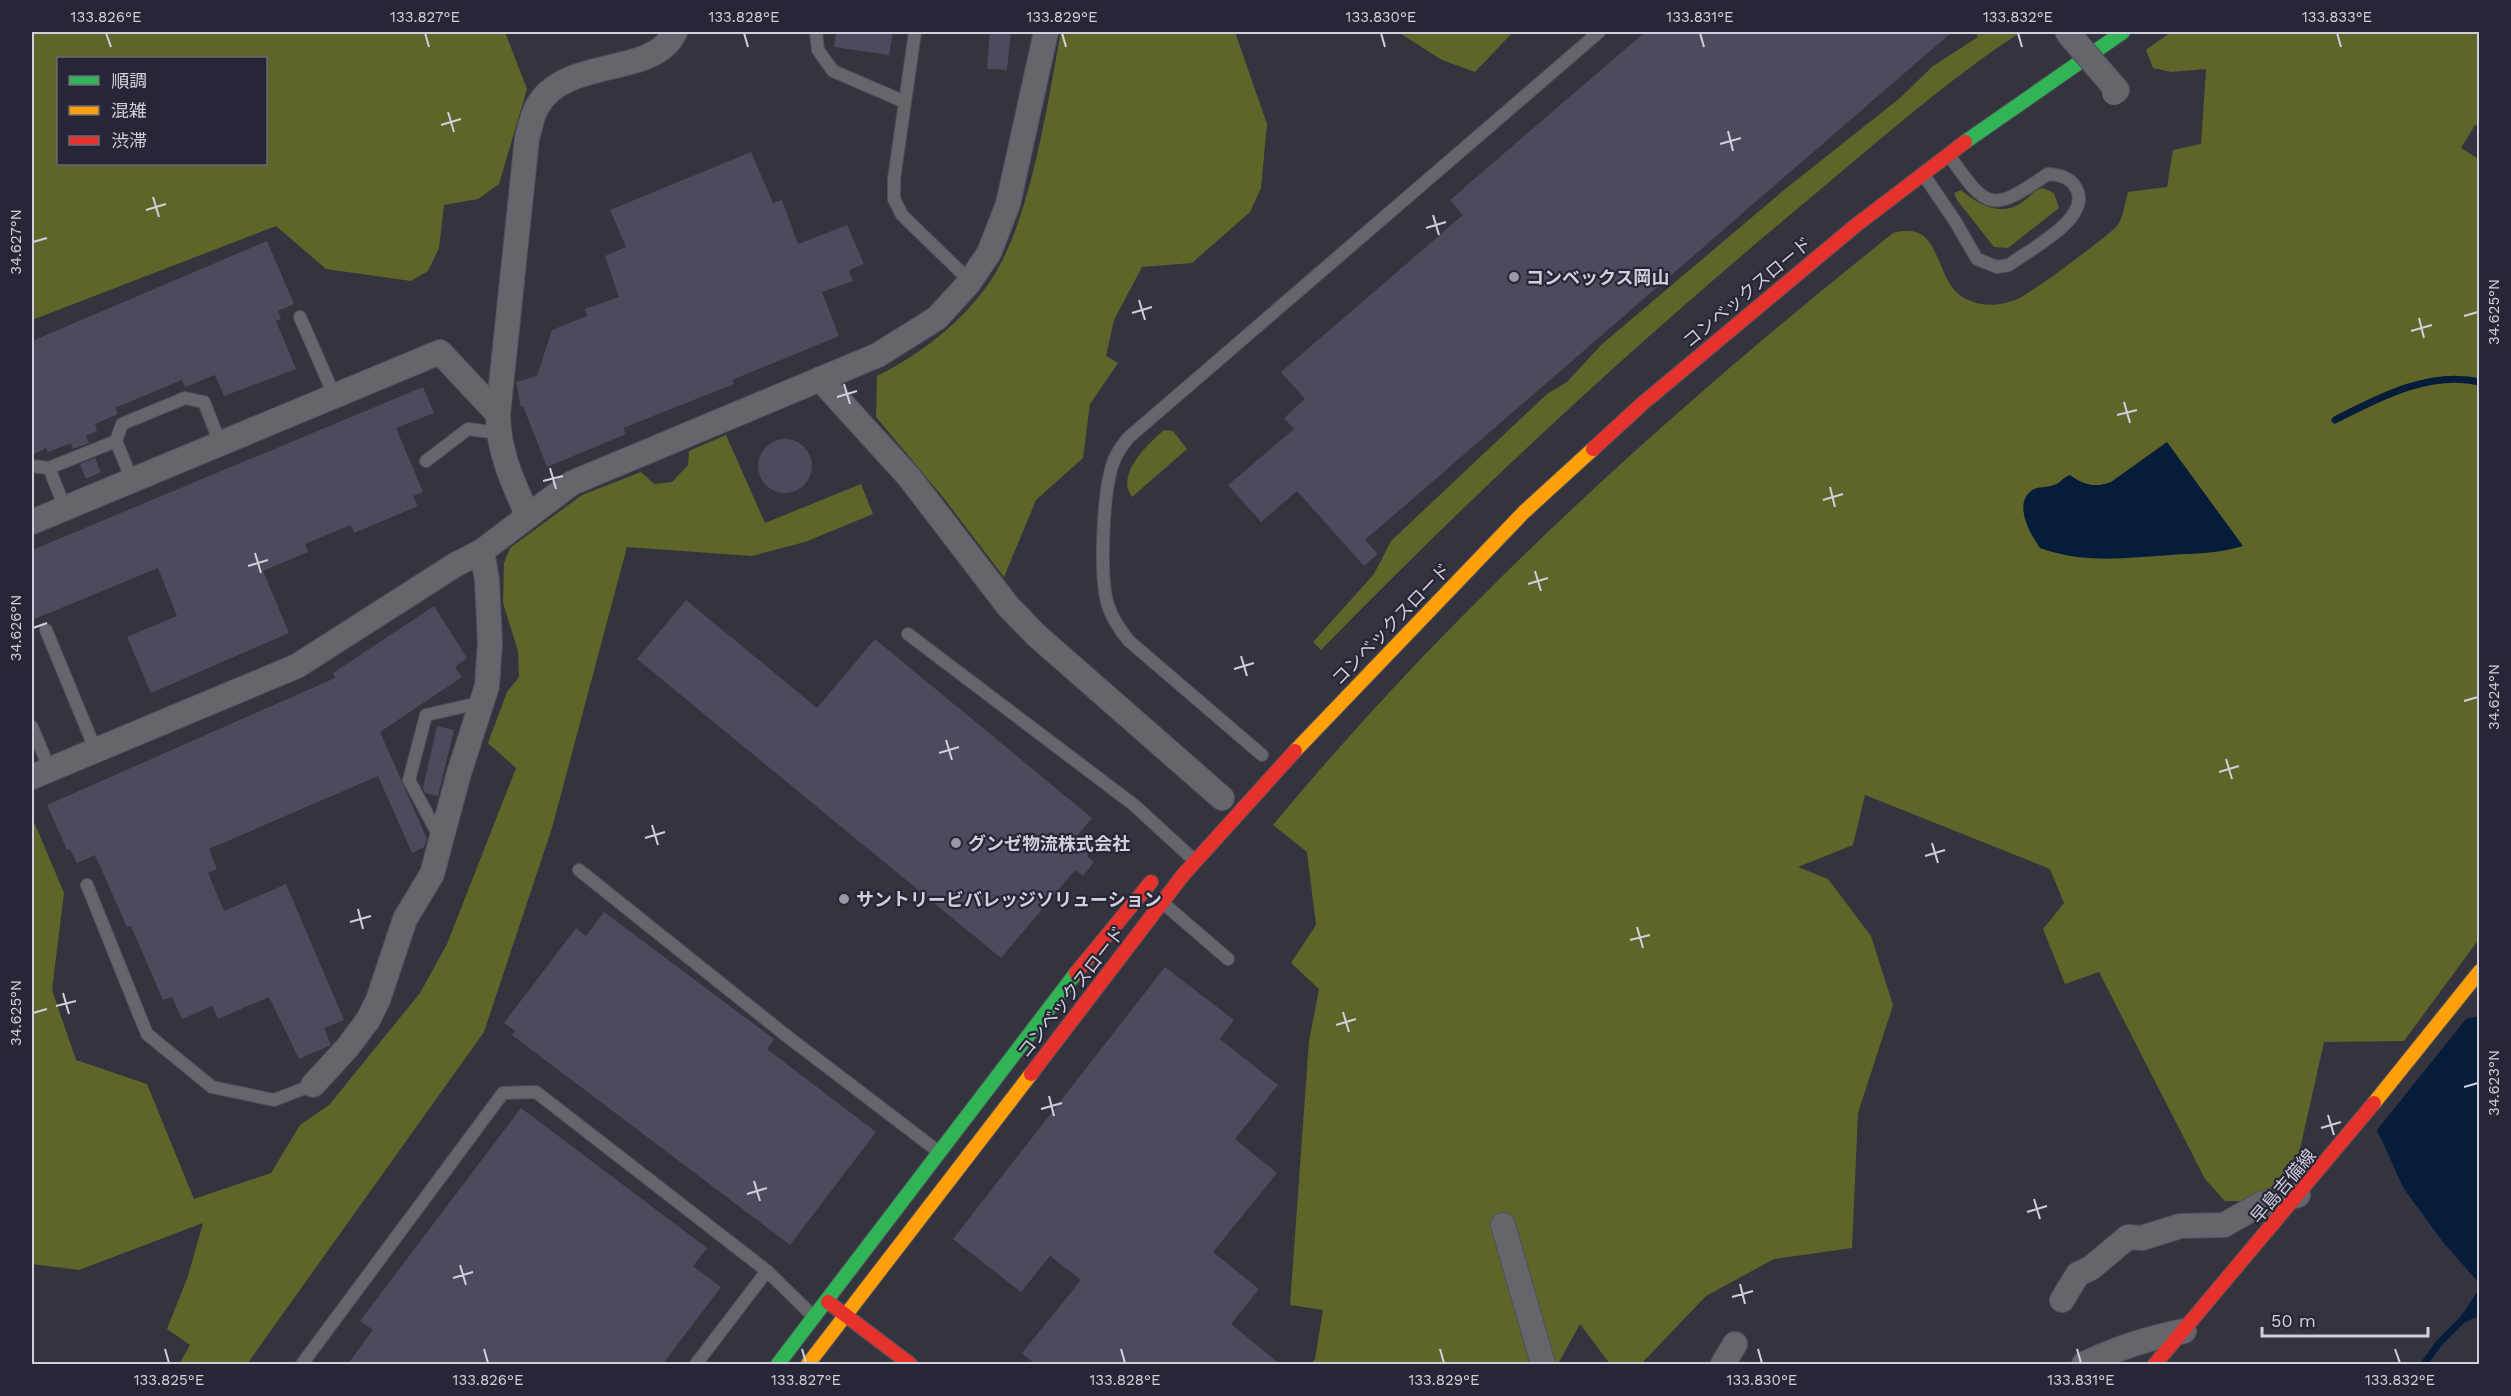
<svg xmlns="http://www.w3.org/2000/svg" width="2511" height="1396" viewBox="0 0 2511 1396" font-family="'Work Sans','Noto Sans JP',sans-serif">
	<rect width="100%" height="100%" fill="#34343e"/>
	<g fill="#5f6428" fill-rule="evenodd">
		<path d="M 32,32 L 505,32 L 527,89 L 499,184 L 478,199 L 444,205 L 439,248 L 428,271 L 411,281 L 326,269 L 276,226 L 32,320 ZM 266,58 L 266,164 L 58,164 L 58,58 Z"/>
		<path d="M 1061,32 L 1235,32 L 1267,124 L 1261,188 L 1250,212 L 1192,263 L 1142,267 L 1114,320 L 1106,356 L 1118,363 L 1090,404 L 1083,458 L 1036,500 L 1004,577 L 942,496 L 876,417 L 877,376 C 921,354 964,321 991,280 C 1031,220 1047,104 1061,32 Z"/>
		<polygon points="1398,32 1513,32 1475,72 1442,60"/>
		<path d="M 1975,32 L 2021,32 C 1941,84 1870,149 1797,209 C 1630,348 1472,495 1321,650 L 1313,642 L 1374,574 L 1391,541 L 1547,394 L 1567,382 L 1601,345 L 1784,190 L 1900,98 L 1933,66 L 1978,37 Z"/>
		<path d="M 2171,32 L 2479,32 L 2479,126 L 2475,125 L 2461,148 L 2480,160 L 2479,939 L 2404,1041 L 2324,1042 L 2296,1167 L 2277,1189 L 2248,1201 L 2225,1201 L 2205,1179 L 2099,972 L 2065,984 L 2043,929 L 2064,903 L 2050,869 L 1865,795 L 1853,845 L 1798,867 L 1828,879 L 1871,936 L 1893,1005 L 1858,1113 L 1852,1248 L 1774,1259 L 1706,1296 L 1641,1364 L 1610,1364 L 1580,1324 L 1558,1364 L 1311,1364 L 1315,1359 L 1323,1310 L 1290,1305 L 1309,1041 L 1319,989 L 1291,963 L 1316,925 L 1307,852 L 1273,825 C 1456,604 1669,412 1893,233 C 1945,218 1932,283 1966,299 C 1982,307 1999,306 2015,300 C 2028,296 2104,239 2116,227 C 2123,220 2125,202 2128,192 L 2167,187 L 2173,150 L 2201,144 L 2206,69 L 2171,72 L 2153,68 L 2146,50 Z"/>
		<path d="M 2043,188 L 2054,193 L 2059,208 L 2008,248 L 1994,247 L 1957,200 L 1954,193 L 1961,190 C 1979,205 2002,218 2024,201 C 2031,196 2034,189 2043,188 Z"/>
		<path d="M 1164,430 L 1173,431 L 1187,449 L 1132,497 C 1115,474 1148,444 1164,430 Z"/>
		<polygon points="726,435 765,523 861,484 873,514 805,542 752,556 627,547 552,828 484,1032 247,1364 179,1364 190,1345 167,1329 188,1276 203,1223 79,1270 32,1264 32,817 64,893 52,990 76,1060 147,1084 194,1199 271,1173 300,1125 329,1105 420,993 447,944 516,768 488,743 507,692 519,677 518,651 503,603 504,563 510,548 582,495 641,472 654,484 672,482 688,465 689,451"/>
	</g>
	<g fill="#061c3b">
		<path d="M 2167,442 L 2243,546 C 2217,554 2197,553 2170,555 C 2125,558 2084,564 2040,548 C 2031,535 2013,505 2031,491 C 2037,486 2047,488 2054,485 C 2061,483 2063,477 2070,475 C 2083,485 2096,488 2111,482 Z"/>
		<polygon points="2479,1016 2480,1016 2479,1283 2443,1242 2404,1189 2377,1130 2466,1019"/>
		<polygon points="2479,1289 2479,1316 2465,1322 2458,1321"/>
	</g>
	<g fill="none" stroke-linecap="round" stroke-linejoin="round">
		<g stroke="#061c3b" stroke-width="7">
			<path d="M 2335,420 C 2378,398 2430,370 2480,382"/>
			<polyline points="2424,1364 2439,1343 2465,1317"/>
		</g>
	</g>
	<g fill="#4c4a5d">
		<polygon points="836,32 893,32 889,55 834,47"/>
		<polygon points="990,32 1011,32 1007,70 987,69"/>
		<polygon points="1645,32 1952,32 1365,540 1378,554 1364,566 1297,491 1261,522 1228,485 1294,429 1284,418 1305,399 1281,372 1463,215 1450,200"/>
		<polygon points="751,152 773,203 782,200 798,244 847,225 864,264 849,270 853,281 822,292 839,336 732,380 734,384 623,428 626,434 547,467 523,406 521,407 516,382 537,376 552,330 587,316 585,309 619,297 605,256 626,247 610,210"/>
		<polygon points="267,241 294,304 278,311 281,319 276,321 296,369 224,396 215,375 185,387 182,380 115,408 118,414 95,424 97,431 86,436 89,443 73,449 71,443 48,452 46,448 32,455 32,341"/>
		<polygon points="423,387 434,413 396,428 423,492 413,496 418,506 354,533 351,525 305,544 308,552 263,571 289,633 151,693 127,637 177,616 158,568 32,620 32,550"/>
		<circle cx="785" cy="466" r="27"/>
		<polygon points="95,458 101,472 86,479 80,464"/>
		<polygon points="686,600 817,708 875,639 1092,818 1076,837 1092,850 1087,856 1094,862 1083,876 1075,870 1001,958 637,659"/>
		<polygon points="434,606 467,658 455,667 462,677 380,732 427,839 424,847 412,853 378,776 209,849 217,869 208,873 224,911 286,884 344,1020 324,1028 331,1045 299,1059 269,997 218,1019 212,1006 182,1019 172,997 163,1000 131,926 127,927 95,855 77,863 70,849 67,850 47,805 335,678 333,673"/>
		<polygon points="437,726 454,730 438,796 425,793 423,788"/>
		<polygon points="604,912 774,1039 767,1049 876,1132 790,1245 512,1035 515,1031 504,1023 576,928 586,936"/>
		<polygon points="1165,967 1234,1020 1220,1039 1278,1085 1235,1139 1277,1173 1213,1252 1259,1289 1231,1324 1281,1365 1036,1365 1022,1353 1081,1280 1050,1256 1021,1292 953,1239"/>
		<polygon points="521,1108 707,1248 693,1266 721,1287 662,1365 347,1365 373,1330 360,1321"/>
	</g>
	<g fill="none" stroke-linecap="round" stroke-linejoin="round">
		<g stroke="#505059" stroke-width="14">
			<g id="lane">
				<polyline points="816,32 818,50 833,71 905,102"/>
				<polyline points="915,32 894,179 894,199 902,215 970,281"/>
				<path d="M 1923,174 L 1955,221 L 1977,259 L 1997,267 L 2009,265 C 2030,249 2093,218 2076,188 C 2070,177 2060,175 2048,174 C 1992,212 1988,212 1949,155"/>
				<polyline points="300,317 334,395"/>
				<polyline points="426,461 468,429 498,433"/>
				<polyline points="32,466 49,468 65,508"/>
				<polyline points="49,468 116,441"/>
				<polyline points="132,480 116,441 122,424 185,398 204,402 220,443"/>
				<polyline points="46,630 96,751"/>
				<polyline points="908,634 1134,805 1194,860"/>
				<polyline points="32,727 50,770"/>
				<path d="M 1262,755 L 1129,641 C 1120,630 1112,619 1108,605 C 1099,577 1103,495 1112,466 C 1115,455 1121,447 1128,438 L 1599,32"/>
				<polyline points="440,838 409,780 426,715 483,702"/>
				<polyline points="579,870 788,1037 939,1152"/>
				<polyline points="87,885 147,1034 212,1087 274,1100 313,1085"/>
				<polyline points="1163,903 1228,959"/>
				<polyline points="302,1364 503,1093 536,1092 767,1271 813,1316"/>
				<polyline points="696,1364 767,1271"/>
			</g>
		</g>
		<g stroke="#505059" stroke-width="26">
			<g id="street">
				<polyline points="820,379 909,477 1008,606 1036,635 1222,798"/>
				<path d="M 528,516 C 513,483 498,451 498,414 L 527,138 C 530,128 532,116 537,107 C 564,56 654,78 675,32"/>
				<polyline points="32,522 440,352 498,414"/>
				<polyline points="32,777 297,666 455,565 482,551 572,483 878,355 937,318 968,284 989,253 1008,204 1046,32"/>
				<polyline points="313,1085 347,1048 368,1020 378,1000 405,919 432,874 459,773 487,686 490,643 487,580 482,551"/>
				<polyline points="1503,1225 1543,1364"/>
				<polyline points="2062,1300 2078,1274 2091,1268 2128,1237 2142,1238 2180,1226 2224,1225 2261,1204 2298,1195"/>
				<polyline points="1723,1364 1735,1344"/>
				<path d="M 2084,1364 C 2117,1348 2148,1338 2184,1331"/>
			</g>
		</g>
		<g stroke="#505059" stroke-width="16">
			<g id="fast">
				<polyline points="1965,142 2123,32"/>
				<polyline points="778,1364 1076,973"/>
			</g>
		</g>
		<g stroke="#505059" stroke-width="16">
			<g id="slow">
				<polyline points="1295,751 1524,512 1593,449"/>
				<polyline points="2374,1103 2480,971"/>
				<polyline points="808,1364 1031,1074"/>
			</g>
		</g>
		<g stroke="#505059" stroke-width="16">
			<g id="jam">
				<polyline points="1593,449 1642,404 1855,226 1965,142"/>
				<polyline points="1076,973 1151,882"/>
				<polyline points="1031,1074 1183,875 1295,751"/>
				<polyline points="828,1302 910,1364"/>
				<polyline points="2155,1364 2374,1103"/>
			</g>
		</g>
		<use href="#lane" stroke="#65656c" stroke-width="12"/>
		<use href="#street" stroke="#65656c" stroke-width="24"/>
		<use href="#fast" stroke="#30b455" stroke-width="14"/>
		<use href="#slow" stroke="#ff9f0a" stroke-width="14"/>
		<use href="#jam" stroke="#e5322d" stroke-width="14"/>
		<g stroke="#505059" stroke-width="26" stroke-linecap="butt">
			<polyline id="street-bridge" points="2067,32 2117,90 2114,93"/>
		</g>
		<use href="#street-bridge" stroke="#65656c" stroke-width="24"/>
	</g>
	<path fill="none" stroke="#d0d0dc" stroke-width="2" d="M 106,33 L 111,47M 425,33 L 429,47M 744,33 L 748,47M 1062,33 L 1066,47M 1381,33 L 1385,47M 1700,33 L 1704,47M 2018,33 L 2022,47M 2337,33 L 2341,47M 448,112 L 454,132M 441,125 L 461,119M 1728,131 L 1733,151M 1720,144 L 1741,138M 153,197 L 159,217M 146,210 L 166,204M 1433,215 L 1439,235M 1426,228 L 1446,222M 33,242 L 47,238M 1139,300 L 1145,320M 1132,313 L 1152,307M 2464,316 L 2478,312M 2419,318 L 2424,338M 2411,331 L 2432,325M 844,384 L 850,404M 837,397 L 857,391M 2124,402 L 2130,423M 2117,415 L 2137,410M 550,468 L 556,489M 543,481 L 563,476M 1830,487 L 1835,507M 1823,500 L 1843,494M 255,553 L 261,573M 248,566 L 268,560M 1535,571 L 1541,591M 1528,584 L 1548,578M 33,628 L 47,623M 1241,656 L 1247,676M 1234,669 L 1254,663M 2464,701 L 2478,697M 946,740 L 952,760M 939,753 L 959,747M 2226,759 L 2232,779M 2219,772 L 2239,766M 652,825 L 658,845M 645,838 L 665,832M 1932,843 L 1938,863M 1925,856 L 1945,850M 358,909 L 363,929M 350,922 L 371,916M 1637,927 L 1643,948M 1630,940 L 1650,935M 63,993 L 69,1014M 56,1006 L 76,1001M 1343,1012 L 1349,1032M 33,1013 L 47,1009M 1336,1025 L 1356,1019M 2464,1087 L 2478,1083M 1049,1096 L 1054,1116M 1041,1109 L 1062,1103M 2328,1115 L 2334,1135M 2321,1128 L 2341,1122M 754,1181 L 760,1201M 747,1194 L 767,1188M 2034,1199 L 2040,1219M 2027,1212 L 2047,1206M 460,1265 L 466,1285M 453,1278 L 473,1272M 1740,1284 L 1745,1304M 1732,1297 L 1753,1291M 165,1349 L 169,1363M 484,1349 L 488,1363M 802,1349 L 806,1363M 1121,1349 L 1125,1363M 1440,1349 L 1444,1363M 1758,1349 L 1762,1363M 2077,1349 L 2081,1363M 2395,1349 L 2400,1363"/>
	<g fill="#9999a5" stroke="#262637" stroke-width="2">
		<circle cx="1514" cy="277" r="6"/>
		<circle cx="956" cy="843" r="6"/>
		<circle cx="844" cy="899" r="6"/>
	</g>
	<g text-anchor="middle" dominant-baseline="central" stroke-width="4.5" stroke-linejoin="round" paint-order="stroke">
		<g font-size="18" font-weight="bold" fill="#d0d0dc" stroke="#262637" text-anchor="start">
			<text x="1526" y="277">コンベックス岡山</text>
			<text x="968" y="843">グンゼ物流株式会社</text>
			<text x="856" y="899">サントリービバレッジソリューション</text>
		</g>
		<g font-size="18" fill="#d0d0dc" stroke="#262637">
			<text transform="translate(1747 292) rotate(-40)">コンベックスロード</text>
			<text transform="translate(1391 624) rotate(-46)">コンベックスロード</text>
			<text transform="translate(1071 992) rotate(-52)">コンベックスロード</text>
			<text transform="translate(2283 1186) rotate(-50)">早島吉備線</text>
		</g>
	</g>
	<rect width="2511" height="1396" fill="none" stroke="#262637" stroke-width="66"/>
	<rect x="57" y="57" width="210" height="108" fill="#262637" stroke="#6a6a79" stroke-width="1.5"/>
	<rect x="69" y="76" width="30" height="9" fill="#30b455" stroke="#6a6a79" stroke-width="1.5"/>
	<text x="111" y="87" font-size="18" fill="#d0d0dc">順調</text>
	<rect x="69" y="106" width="30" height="9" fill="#ff9f0a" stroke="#6a6a79" stroke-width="1.5"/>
	<text x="111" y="117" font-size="18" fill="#d0d0dc">混雑</text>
	<rect x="69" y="136" width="30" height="9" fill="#e5322d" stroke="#6a6a79" stroke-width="1.5"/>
	<text x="111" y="147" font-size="18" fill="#d0d0dc">渋滞</text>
	<path d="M2262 1327v9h166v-9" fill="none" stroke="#d0d0dc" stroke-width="3"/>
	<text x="2271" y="1327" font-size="18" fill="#d0d0dc" stroke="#262637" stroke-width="4.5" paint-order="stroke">50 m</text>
	<rect x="33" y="33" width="2445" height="1330" fill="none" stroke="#d0d0dc" stroke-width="2"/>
	<g font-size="15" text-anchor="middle" fill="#d0d0dc">
		<text x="106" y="22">133.826°E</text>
		<text x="425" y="22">133.827°E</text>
		<text x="744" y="22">133.828°E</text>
		<text x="1062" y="22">133.829°E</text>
		<text x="1381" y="22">133.830°E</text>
		<text x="1700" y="22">133.831°E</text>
		<text x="2018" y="22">133.832°E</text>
		<text x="2337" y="22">133.833°E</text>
		<text transform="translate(16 242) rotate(-90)" y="5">34.627°N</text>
		<text transform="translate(2494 312) rotate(-90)" y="5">34.625°N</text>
		<text transform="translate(16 628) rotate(-90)" y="5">34.626°N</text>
		<text transform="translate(2494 697) rotate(-90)" y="5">34.624°N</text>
		<text transform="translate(16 1013) rotate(-90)" y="5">34.625°N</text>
		<text transform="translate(2494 1083) rotate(-90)" y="5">34.623°N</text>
		<text x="169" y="1385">133.825°E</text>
		<text x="488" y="1385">133.826°E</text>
		<text x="806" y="1385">133.827°E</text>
		<text x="1125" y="1385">133.828°E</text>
		<text x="1444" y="1385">133.829°E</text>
		<text x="1762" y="1385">133.830°E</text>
		<text x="2081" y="1385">133.831°E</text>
		<text x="2400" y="1385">133.832°E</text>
	</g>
</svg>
